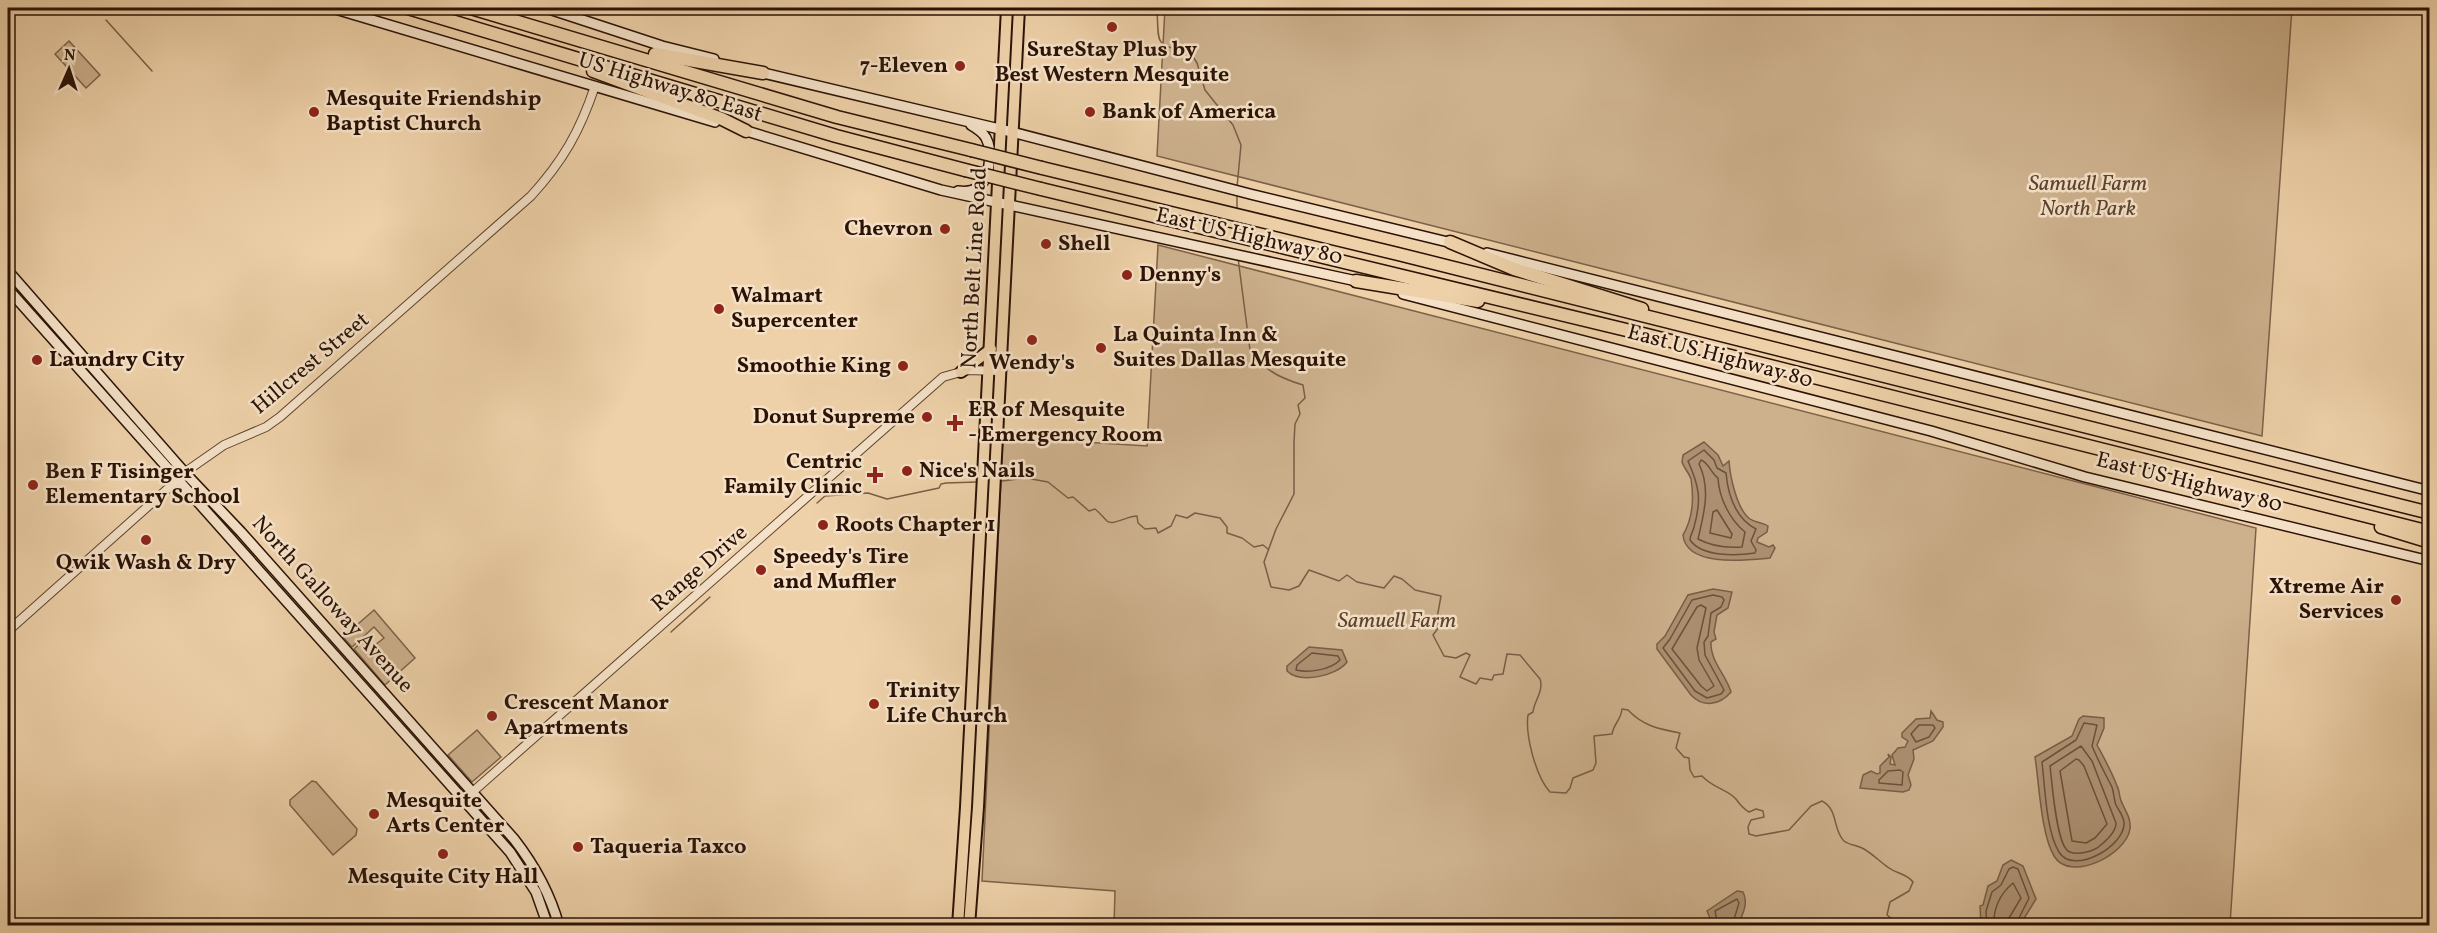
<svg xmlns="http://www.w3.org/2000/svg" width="2437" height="933" viewBox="0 0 2437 933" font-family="Vollkorn,serif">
	<rect width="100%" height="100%" fill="#eed1a9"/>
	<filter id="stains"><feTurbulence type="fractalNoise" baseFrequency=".00333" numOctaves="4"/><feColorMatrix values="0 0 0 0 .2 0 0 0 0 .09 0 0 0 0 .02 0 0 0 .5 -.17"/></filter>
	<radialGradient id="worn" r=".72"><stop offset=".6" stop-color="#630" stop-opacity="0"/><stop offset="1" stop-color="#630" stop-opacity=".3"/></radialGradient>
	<g fill="#cdb18d" stroke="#7c6249" stroke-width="1.5">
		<polygon points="1165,8 2292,8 2262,436 1157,156"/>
		<polygon points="69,41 100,75 86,88 55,54"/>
		<polygon points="1158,245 2256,528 2230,925 1114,926 1115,891 982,881 1003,437 1147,446"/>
		<polygon points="374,610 415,658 385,685 354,649 367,637 375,645 384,638 374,627 352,647 343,637"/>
		<polygon points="477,730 501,757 472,782 448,755"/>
		<polygon points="312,781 316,782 357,829 356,835 333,855 290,805 290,800"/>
	</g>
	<g fill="#ac9071" stroke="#785e46" stroke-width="1.5">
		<path d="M 1704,442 L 1718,455 L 1723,466 L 1729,461 C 1730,476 1737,510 1750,519 C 1756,523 1762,522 1768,526 L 1767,532 L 1758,538 L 1757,542 L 1769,547 L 1773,545 L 1775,548 L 1770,558 C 1748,560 1686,568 1683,535 C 1693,518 1694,498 1691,479 C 1689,473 1684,468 1682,462 L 1683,455 Z"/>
		<path d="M 1713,589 L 1732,592 L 1728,608 L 1717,615 L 1714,632 L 1716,639 L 1711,642 C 1710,661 1726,675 1731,692 C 1720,705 1703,708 1691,695 L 1657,649 L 1657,644 L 1665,636 L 1688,595 Z"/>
		<path d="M 1309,647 L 1342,650 L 1347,662 C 1337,676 1300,684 1287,671 L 1287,666 Z"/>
		<polygon points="1931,711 1937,720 1943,722 1943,727 1933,741 1913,750 1914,759 1908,775 1911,785 1909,790 1903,792 1860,788 1863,775 1871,771 1877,774 1880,773 1880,766 1889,757 1888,754 1891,757 1890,764 1895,765 1892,755 1898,748 1905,747 1908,741 1902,737 1902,733 1916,719 1930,718"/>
		<path d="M 2083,716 L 2104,718 L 2104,728 L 2097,745 C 2104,758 2112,772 2117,786 C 2120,791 2119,798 2122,803 C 2126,812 2131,818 2130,829 C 2126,855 2070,883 2054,856 C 2041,835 2039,782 2035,757 L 2072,736 L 2079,719 Z"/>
		<polygon points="2011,860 2023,866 2036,899 2020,925 1981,925 1980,906 1983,905 1988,886 1997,881 2003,865"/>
		<path d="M 1737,891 L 1743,892 C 1749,904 1742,915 1738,925 L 1713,925 L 1707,911 Z"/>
	</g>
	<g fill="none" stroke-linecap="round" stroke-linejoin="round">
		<g stroke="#6c513b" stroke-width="1.5">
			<path d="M 1704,450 L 1714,460 L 1717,468 L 1726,473 C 1728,495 1735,518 1756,529 L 1751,541 L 1756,550 L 1755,553 C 1736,556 1702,557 1690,540 C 1690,535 1693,532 1694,527 C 1702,499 1699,486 1688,461 Z"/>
			<path d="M 1701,460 C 1708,462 1711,473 1718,478 C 1719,498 1730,520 1745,532 L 1742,547 C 1728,548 1711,546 1698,539 C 1704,513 1711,489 1699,464 Z"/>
			<polygon points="1717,510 1732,534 1731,538 1710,533 1713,512"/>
			<polygon points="1713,595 1722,597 1724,600 1721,607 1711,613 1708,636 1704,642 1705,655 1724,690 1721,694 1707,698 1695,691 1663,648 1670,639 1692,600"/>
			<polygon points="1701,605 1706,608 1697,648 1699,660 1714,686 1707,691 1701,686 1672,649 1697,607"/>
			<path d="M 1312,653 L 1338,656 L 1340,660 C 1330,670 1309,673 1296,670 L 1297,665 Z"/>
			<path d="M 2084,723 L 2097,725 L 2092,746 C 2098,760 2105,774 2112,787 C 2114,793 2114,800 2116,805 C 2119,811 2123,815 2124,822 C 2126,846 2073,876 2059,852 C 2046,831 2045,787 2042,762 L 2076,740 Z"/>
			<polygon points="1919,725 1933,725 1935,728 1929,737 1916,742 1911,734"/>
			<path d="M 2081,746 L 2092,761 L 2116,823 C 2116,833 2105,842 2097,848 C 2090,852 2072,857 2066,849 C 2056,837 2052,783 2050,766 Z"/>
			<polygon points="2076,759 2079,760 2084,766 2107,824 2095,838 2086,843 2072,841 2060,771"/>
			<polygon points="1900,770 1903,772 1902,785 1879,783 1879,780 1888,771"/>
			<polyline points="1718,926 1715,911 1737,899 1739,903 1732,926"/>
			<polyline points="1987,926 1986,911 1992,892 2001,885 2009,869 2013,867 2018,869 2029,898 2015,926"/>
			<path d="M 1994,926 C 1993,908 2000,894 2013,883 L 2021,898 L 2009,918 L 2008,926"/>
		</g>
		<g stroke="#785e46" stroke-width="1.5">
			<path d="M 1157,8 C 1159,50 1154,41 1192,55 L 1197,63 L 1205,90 L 1233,125 L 1241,145 L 1237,187"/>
			<polyline points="106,20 152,71"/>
			<polyline points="1237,195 1237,211"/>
			<polyline points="1237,222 1237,232"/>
			<path d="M 1238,258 L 1250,350 L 1254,352 C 1261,370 1286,380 1303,385 L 1305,398 L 1298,405 L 1300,414 L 1295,424 L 1294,442 L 1294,494 L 1276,529 L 1264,562 L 1271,587 L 1289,590 L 1299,586 L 1309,570 L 1339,581 L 1347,575 L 1357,582 L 1384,588 L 1394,576 L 1402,579 L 1415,590 L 1441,596 L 1437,618 L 1439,627 L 1433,635 L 1444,656 L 1456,658 L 1466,653 L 1470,655 L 1460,677 L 1476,684 L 1480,678 L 1492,680 L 1494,675 L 1503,674 L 1507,654 L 1520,655 L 1540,679 C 1544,691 1534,701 1533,712 L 1528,715 C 1525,735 1536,777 1550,792 L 1566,793 L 1570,788 L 1573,778 L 1593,770 L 1596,763 L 1594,736 L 1612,734 C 1614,723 1621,720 1622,709 L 1628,710 C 1643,726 1659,729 1680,733 L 1676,748 L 1684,757 L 1689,758 L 1690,770 L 1694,777 L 1702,776 C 1713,788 1726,789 1735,798 C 1740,804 1742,808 1749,812 L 1756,809 L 1763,811 L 1764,817 L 1751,820 L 1748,827 L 1749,834 L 1756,836 L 1789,830 L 1811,806 L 1822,801 C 1839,810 1832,829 1844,841 C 1849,845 1856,845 1862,848 C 1872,853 1880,862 1889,868 C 1897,874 1906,873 1913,882 L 1909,891 L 1890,902 L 1887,915 L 1902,926"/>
			<path d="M 1002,481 L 1026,478 L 1048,482 L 1068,498 L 1073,497 L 1089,511 L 1095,509 C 1100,513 1103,517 1107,521 C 1113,526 1127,516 1137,516 L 1138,523 L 1145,529 L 1156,528 L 1158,533 L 1171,526 L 1176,515 L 1187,518 L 1195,513 L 1220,518 L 1227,527 L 1227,533 L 1242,538 L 1254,547 L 1263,545 L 1268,549"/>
			<polyline points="817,503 825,496 868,493 887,499 939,488 941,484 946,483 977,482"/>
			<polyline points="671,632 710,597"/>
		</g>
		<g stroke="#5c422e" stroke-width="10">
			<g id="tertiary">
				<path d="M 8,631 L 191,468 L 224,445 L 266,427 L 280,417 L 531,196 C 563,161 580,131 595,86"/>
				<polyline points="468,796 943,377 968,370 1000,371"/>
			</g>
		</g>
		<g stroke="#2b1205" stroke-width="12">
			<g id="secondary">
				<polyline points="332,8 715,122"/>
				<polyline points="546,8 662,46 714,59"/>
				<polyline points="759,72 1012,132 1250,194 1456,244"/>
				<polyline points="740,129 941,190 1361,282"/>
				<path d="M 958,191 C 965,192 971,192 977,188 C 990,180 993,151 986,138 C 983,132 976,128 971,125"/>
				<polyline points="1487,253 2430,491"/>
				<path d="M 8,271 L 185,473 L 241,532 L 514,839 C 535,866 550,893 559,926"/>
				<polyline points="8,289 510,852 536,892 548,926"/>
				<polyline points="1403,294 1931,431 2085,477 2430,561"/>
			</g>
		</g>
		<g stroke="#2b1205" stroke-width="14">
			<g id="primary">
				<polyline points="961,372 991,349"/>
				<polyline points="958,926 966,807 1007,8"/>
				<polyline points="969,926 978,807 1019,8"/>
			</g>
		</g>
		<g stroke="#2b1205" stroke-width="15">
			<g id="motorway">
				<polyline points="408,8 836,136 965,170"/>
				<polyline points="471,8 837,117 971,150"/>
				<polyline points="655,54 763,73"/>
				<polyline points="593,71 722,119 746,131"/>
				<polyline points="1042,168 1398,254 2430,513"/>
				<polyline points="1041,189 1643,334 2430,532"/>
				<polyline points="1450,242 1514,269 1642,309"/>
				<polyline points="1356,281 1478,301"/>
				<polyline points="2381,527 2430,542"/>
			</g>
		</g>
		<use href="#tertiary" stroke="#f4e1c7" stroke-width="8"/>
		<use href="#secondary" stroke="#f4e1c7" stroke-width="9"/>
		<use href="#primary" stroke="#eed1a9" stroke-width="10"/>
		<use href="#motorway" stroke="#eed1a9" stroke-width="12"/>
		<g stroke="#2b1205" stroke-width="15" stroke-linecap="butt">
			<g id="motorway-bridge">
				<polyline points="971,150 1042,168"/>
				<polyline points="965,170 1041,189"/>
			</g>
		</g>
		<use href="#motorway-bridge" stroke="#eed1a9" stroke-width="12"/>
	</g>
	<g fill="#8f2418" stroke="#f4e1c7" stroke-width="2">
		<circle cx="1112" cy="27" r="6"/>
		<circle cx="960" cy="66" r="6"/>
		<circle cx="314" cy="112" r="6"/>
		<circle cx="1090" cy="112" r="6"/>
		<circle cx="945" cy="229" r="6"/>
		<circle cx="1046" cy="244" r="6"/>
		<circle cx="1127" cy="275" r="6"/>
		<circle cx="719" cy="309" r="6"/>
		<circle cx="1032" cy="340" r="6"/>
		<circle cx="1101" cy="348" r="6"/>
		<circle cx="37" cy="360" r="6"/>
		<circle cx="903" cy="366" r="6"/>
		<circle cx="927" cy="417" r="6"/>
		<path d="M952 414h6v6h6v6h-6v6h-6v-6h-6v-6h6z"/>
		<circle cx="907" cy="471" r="6"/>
		<path d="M872 466h6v6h6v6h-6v6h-6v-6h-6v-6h6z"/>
		<circle cx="33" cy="485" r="6"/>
		<circle cx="823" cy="525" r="6"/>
		<circle cx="146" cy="540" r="6"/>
		<circle cx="761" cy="570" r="6"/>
		<circle cx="2396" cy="600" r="6"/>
		<circle cx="874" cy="704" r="6"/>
		<circle cx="492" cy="716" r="6"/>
		<circle cx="374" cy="814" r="6"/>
		<circle cx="578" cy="847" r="6"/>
		<circle cx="443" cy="854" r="6"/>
	</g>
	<g text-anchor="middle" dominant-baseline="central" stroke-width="5" stroke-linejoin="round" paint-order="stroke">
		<g font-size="22" font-weight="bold" fill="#2b1205" stroke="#f4e1c7" text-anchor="start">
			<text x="1112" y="50" text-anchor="middle">SureStay Plus by<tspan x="1112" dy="25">Best Western Mesquite</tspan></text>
			<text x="948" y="66" text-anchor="end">7-Eleven</text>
			<text x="326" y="99">Mesquite Friendship<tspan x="326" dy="25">Baptist Church</tspan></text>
			<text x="1102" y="112">Bank of America</text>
			<text x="933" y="229" text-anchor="end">Chevron</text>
			<text x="1058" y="244">Shell</text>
			<text x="1139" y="275">Denny's</text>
			<text x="731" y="296">Walmart<tspan x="731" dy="25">Supercenter</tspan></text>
			<text x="1113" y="335">La Quinta Inn &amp;<tspan x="1113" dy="25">Suites Dallas Mesquite</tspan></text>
			<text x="49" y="360">Laundry City</text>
			<text x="1032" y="363" text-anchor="middle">Wendy's</text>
			<text x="891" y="366" text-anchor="end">Smoothie King</text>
			<text x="968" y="410">ER of Mesquite<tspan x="968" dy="25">- Emergency Room</tspan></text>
			<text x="915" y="417" text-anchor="end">Donut Supreme</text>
			<text x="862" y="462" text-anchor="end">Centric<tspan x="862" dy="25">Family Clinic</tspan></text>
			<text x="919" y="471">Nice's Nails</text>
			<text x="45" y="472">Ben F Tisinger<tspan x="45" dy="25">Elementary School</tspan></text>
			<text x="835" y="525">Roots Chapter 1</text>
			<text x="773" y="557">Speedy's Tire<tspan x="773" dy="25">and Muffler</tspan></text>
			<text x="146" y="563" text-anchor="middle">Qwik Wash &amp; Dry</text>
			<text x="2384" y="587" text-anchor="end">Xtreme Air<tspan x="2384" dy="25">Services</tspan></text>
			<text x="886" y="691">Trinity<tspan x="886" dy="25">Life Church</tspan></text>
			<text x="504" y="703">Crescent Manor<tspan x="504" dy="25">Apartments</tspan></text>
			<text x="386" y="801">Mesquite<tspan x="386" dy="25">Arts Center</tspan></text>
			<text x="590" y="847">Taqueria Taxco</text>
			<text x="443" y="877" text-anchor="middle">Mesquite City Hall</text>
		</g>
		<g font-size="22" fill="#2b1205" stroke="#f4e1c7">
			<text transform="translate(670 88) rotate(17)">US Highway 80 East</text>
			<text transform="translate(1249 237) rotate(13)">East US Highway 80</text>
			<text transform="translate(975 268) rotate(-87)">North Belt Line Road</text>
			<text transform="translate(1720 357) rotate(15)">East US Highway 80</text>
			<text transform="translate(311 364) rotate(-40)">Hillcrest Street</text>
			<text transform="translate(2189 483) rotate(14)">East US Highway 80</text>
			<text transform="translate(700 569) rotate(-41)">Range Drive</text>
			<text transform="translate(332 605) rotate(48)">North Galloway Avenue</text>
		</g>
		<g font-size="22" font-style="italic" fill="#5c422e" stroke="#f4e1c7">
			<text x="2088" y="184">Samuell Farm<tspan x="2088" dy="25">North Park</tspan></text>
			<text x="1397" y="621">Samuell Farm</text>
		</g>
	</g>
	<rect width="2437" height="933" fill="none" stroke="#eed1a9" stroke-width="30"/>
	<rect x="9" y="9" width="2419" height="915" fill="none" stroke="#2b1205" stroke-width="3"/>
	<rect x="15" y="15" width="2407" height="903" fill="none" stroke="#2b1205" stroke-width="1.5"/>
	<g transform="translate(69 69) rotate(3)" stroke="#f4e1c7" stroke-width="4.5" paint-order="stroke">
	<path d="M0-4.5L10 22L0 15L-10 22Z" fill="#2b1205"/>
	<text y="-9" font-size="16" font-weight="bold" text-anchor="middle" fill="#2b1205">N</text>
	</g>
	<rect width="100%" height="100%" filter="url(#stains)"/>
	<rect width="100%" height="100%" fill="url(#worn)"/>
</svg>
